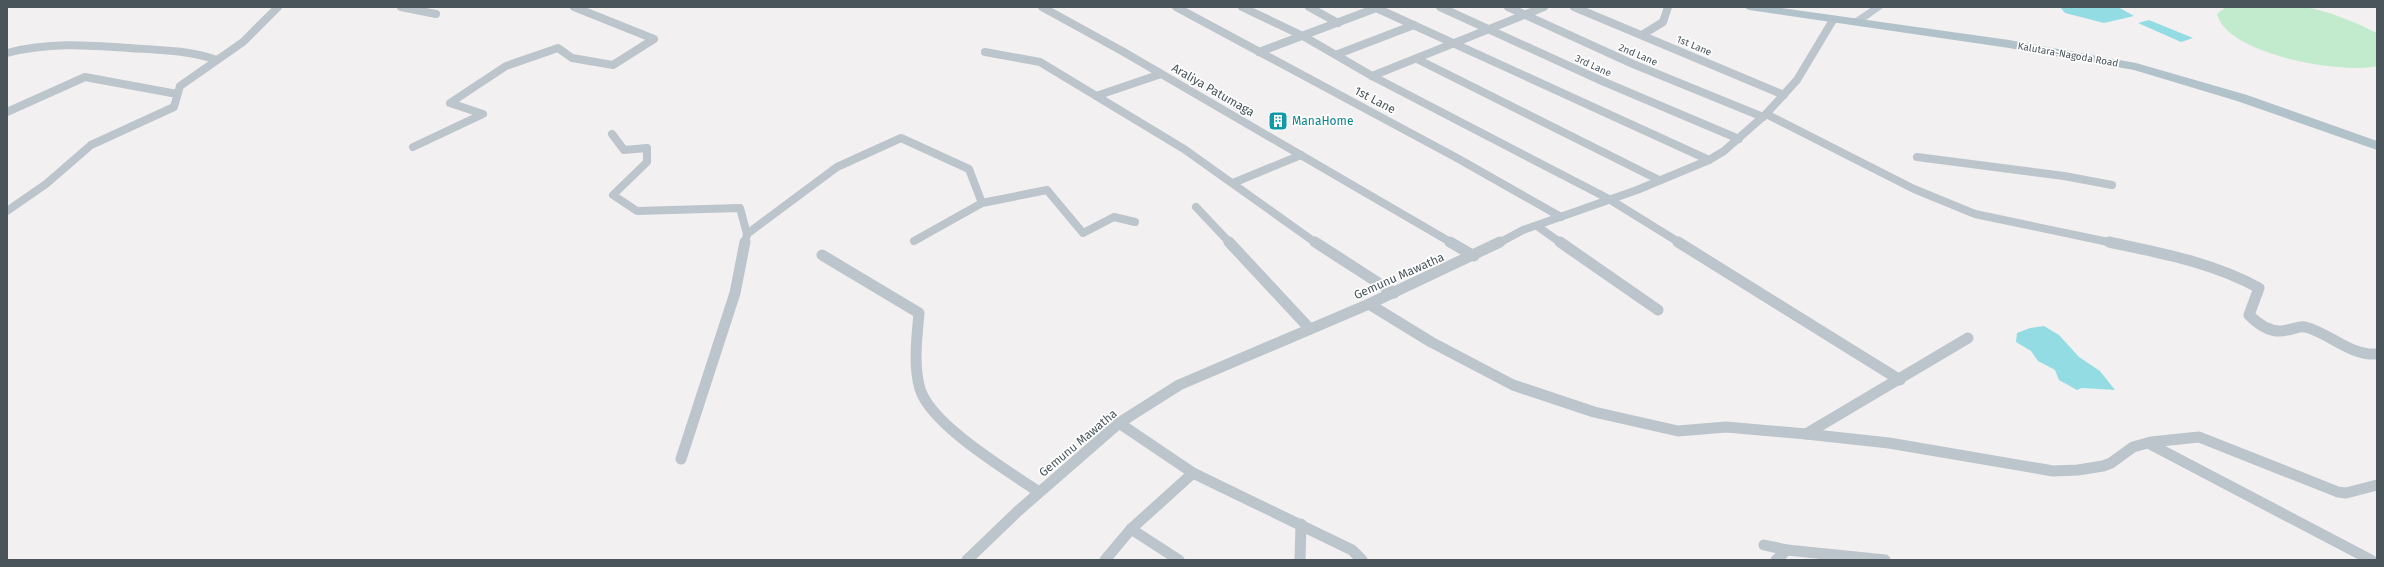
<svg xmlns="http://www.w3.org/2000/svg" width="2384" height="567" viewBox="0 0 2384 567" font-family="'Fira Sans',sans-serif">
	<rect width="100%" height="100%" fill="#f2f0f0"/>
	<path fill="#c2ebcd" d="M 2226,7 C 2251,7 2279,4 2304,7 C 2330,11 2354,22 2377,33 L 2377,66 C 2342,75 2226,54 2217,14 Z"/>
	<g fill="#94dce3">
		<polygon points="2060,7 2118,7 2134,16 2104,23 2065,13"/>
		<polygon points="2149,20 2193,38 2181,42 2138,23"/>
		<polygon points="2044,326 2059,335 2079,357 2100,371 2115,390 2082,388 2077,390 2059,380 2055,370 2038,361 2031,351 2016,342 2017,333 2030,328"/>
	</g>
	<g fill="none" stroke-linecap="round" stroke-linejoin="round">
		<g stroke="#bcc5cb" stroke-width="8">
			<polyline points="401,7 436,14"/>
			<polyline points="1042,7 1122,51 1452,243"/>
			<polyline points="1176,7 1457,158 1561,217"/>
			<polyline points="1242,7 1303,36 1372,76 1609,199 1680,243"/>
			<polyline points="1309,7 1338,23"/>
			<polyline points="1374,7 1709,160"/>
			<polyline points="1440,7 1602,81 1739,139"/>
			<polyline points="1508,7 1633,64 1763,117"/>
			<polyline points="1574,7 1784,95"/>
			<polyline points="1642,35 1663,22 1668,7"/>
			<polyline points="985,52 1040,62 1184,149 1316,243"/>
			<polyline points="1259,52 1379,7"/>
			<path d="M 7,53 C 48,42 87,45 129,48 C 159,50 188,50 217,60"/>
			<polyline points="1338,54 1414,25"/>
			<polyline points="1417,59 1659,180"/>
			<polyline points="1372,76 1544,7"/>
			<polyline points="1096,96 1161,74"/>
			<polyline points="7,112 85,77 177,94"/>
			<polyline points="1766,114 1914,189 1975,214 2113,243"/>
			<polyline points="612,134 624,150 647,148 647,162 613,195 637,211 740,208 747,234"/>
			<polyline points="413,147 483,114 450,103 506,66 558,48 572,58 613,65 654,39 574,7"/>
			<polyline points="1917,157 2064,176 2112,185"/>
			<polyline points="1233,183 1301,155"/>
			<polyline points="982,203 1047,190 1083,233 1114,217 1135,222"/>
			<polyline points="1196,207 1230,243"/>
			<polyline points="7,211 46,184 91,145 174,107 180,86 243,42 278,7"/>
			<polyline points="1537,226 1561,243"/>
			<polyline points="745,243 747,234 837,167 901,138 969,169 982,203 914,241"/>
			<polyline points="1499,243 1523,230 1637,190 1709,160 1724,151 1766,114 1797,80 1833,20"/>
		</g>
		<g stroke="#bcc5cb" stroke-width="11">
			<polyline points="1229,242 1310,329"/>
			<polyline points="1315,242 1394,293"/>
			<polyline points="1450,242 1474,256"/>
			<polyline points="1560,242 1658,310"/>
			<polyline points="1678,242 1900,380"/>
			<path d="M 2109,242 C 2160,253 2212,262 2259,288 L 2249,315 C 2259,325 2273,334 2287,330 C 2294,329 2299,326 2305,327 C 2330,333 2350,356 2377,354"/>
			<path d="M 822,255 L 919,313 C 917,337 913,365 920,389 C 931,425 1008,471 1039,492"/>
			<polyline points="1369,304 1431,342 1513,385 1594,412 1678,431 1726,427 1806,434 1889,443 2053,471 2078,470 2103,466 2111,463 2133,447 2151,442 2199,437 2338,492 2346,493 2377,485"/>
			<polyline points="1806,434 1968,338"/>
			<polyline points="2148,443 2371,560"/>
			<polyline points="681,459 735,293 745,242"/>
			<polyline points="1193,473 1352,550 1362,560"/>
			<polyline points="1131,529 1179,560"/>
			<polyline points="1764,545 1787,550 1885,560"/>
			<polyline points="967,560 1018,511 1119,423 1179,385 1369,304 1500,242"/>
			<polyline points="1105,560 1131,529 1193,473 1119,423"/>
			<polyline points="1300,560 1301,524"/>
			<polyline points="1776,560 1787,550"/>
		</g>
		<polygon fill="#bdc8cf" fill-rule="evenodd" points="1872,7 1884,7 1862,23 1854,23 1854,19"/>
		<polygon fill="#b2c2cb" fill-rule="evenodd" points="1743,7 1774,7 2009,40 2136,63 2247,95 2377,141 2377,150 2237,101 2134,70 2009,48 1749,10"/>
	</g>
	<defs>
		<g id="building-square" transform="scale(1)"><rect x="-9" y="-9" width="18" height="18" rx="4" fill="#0f9aa8" stroke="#fff"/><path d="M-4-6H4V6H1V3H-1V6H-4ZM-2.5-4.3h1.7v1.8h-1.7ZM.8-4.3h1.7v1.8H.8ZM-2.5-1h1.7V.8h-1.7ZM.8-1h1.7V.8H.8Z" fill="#fff"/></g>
	</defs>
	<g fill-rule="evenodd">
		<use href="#building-square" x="1278" y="121"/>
	</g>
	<g text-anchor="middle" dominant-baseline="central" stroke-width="3.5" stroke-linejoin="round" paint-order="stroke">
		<g font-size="10" fill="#49555b" stroke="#fff">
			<text transform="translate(1694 46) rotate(23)">1st Lane</text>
			<text transform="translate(1638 55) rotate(23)">2nd Lane</text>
			<text transform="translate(2068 55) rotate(10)">Kalutara-Nagoda Road</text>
			<text transform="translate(1593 66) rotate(25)">3rd Lane</text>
		</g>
		<g font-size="12" fill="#49555b" stroke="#fff">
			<text transform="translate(1213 90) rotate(30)">Araliya Patumaga</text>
			<text transform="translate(1375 100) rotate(28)">1st Lane</text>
			<text transform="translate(1399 276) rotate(-24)">Gemunu Mawatha</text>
			<text transform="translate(1078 443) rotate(-40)">Gemunu Mawatha</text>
		</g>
		<g font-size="12" fill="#0d838f" stroke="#fff" text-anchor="start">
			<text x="1292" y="121">ManaHome</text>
		</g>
	</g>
	<rect width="2384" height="567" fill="none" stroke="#49555b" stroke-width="16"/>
</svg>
